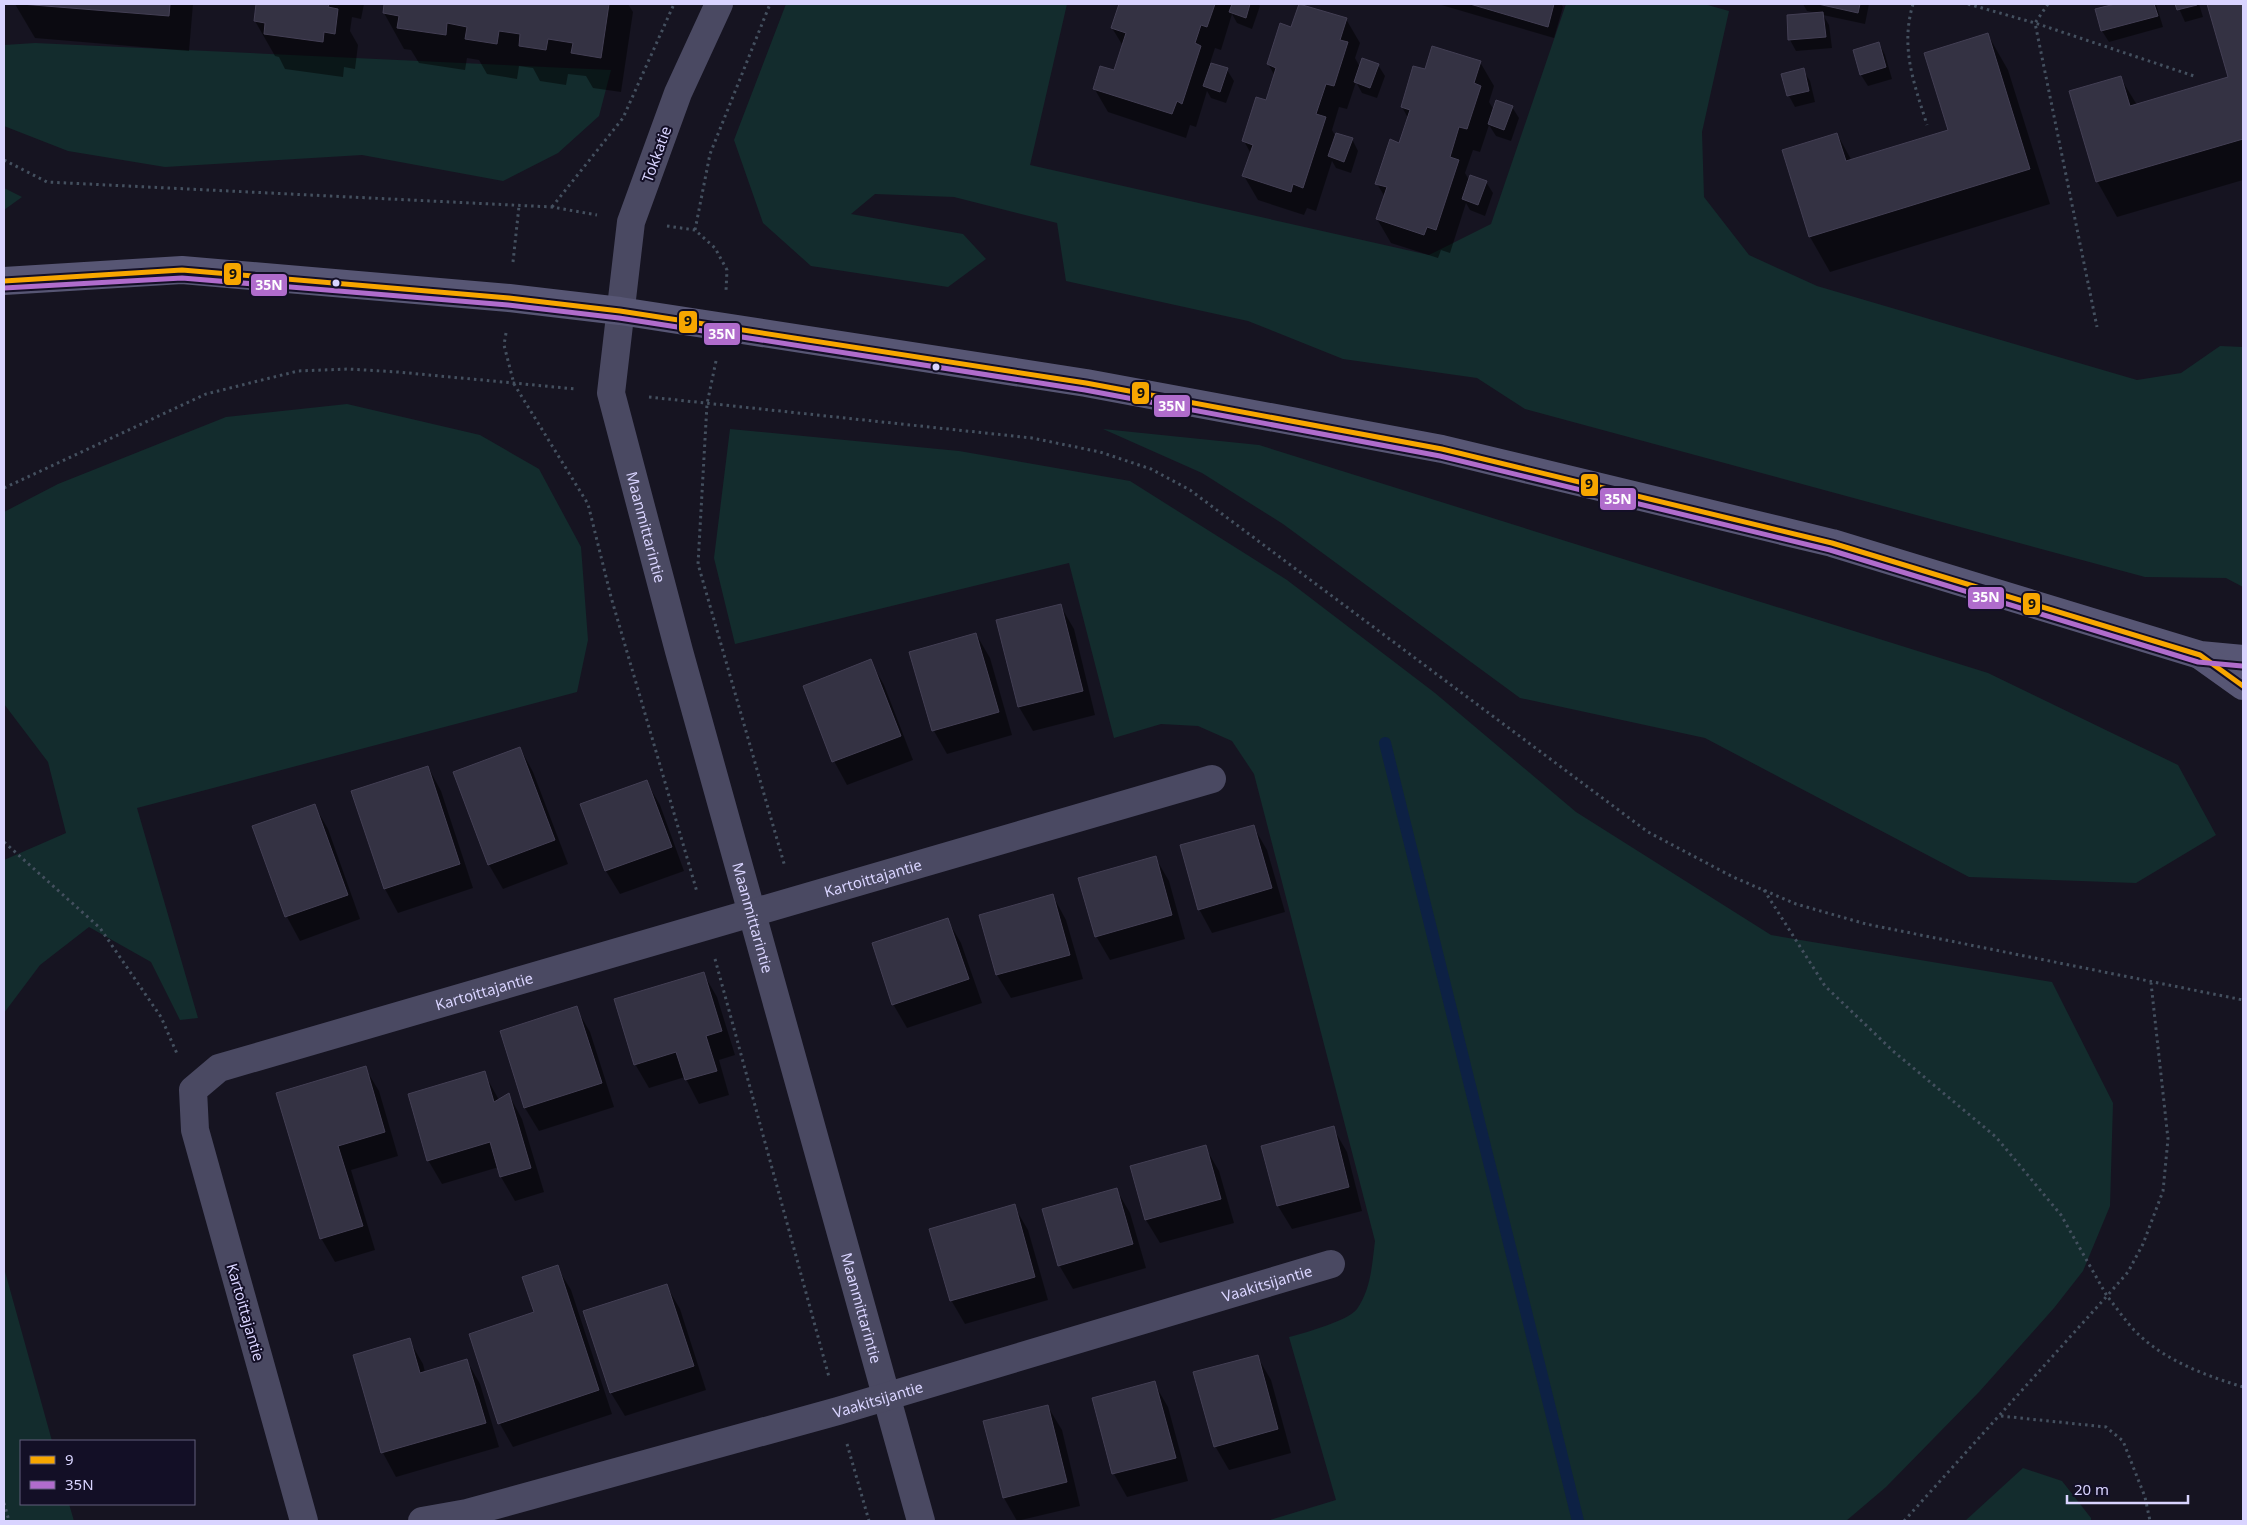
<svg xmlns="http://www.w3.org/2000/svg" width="2247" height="1525" viewBox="0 0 2247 1525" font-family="'Noto Sans',sans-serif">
	<rect width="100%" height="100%" fill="#161421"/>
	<g fill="#132c2d">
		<polygon points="786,4 1067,4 1030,165 1429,255 1491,224 1566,4 1704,4 1729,11 1702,132 1704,197 1749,255 1817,286 2137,380 2181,373 2220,346 2243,347 2243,587 2226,578 2145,577 1525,409 1477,378 1343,359 1248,321 1066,281 1057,223 954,197 875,194 851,214 963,234 986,259 948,287 811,266 763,223 734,140"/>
		<polygon points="35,43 611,70 599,116 558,153 503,181 362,155 165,167 68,151 4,126 4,45"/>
		<polygon points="4,188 22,197 4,210"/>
		<polygon points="347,404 480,435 539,469 581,547 588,640 577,692 137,808 198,1018 180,1020 151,962 89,927 40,965 4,1013 4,860 66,833 48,762 4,704 4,512 58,484 226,417"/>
		<path d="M 730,429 L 959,451 L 1130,481 L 1287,580 L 1435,693 L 1576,812 L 1771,935 L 2052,982 L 2113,1103 L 2110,1206 L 2083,1271 L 2054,1308 L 1979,1392 L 1886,1487 L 1846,1521 L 1267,1521 L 1336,1500 L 1289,1337 C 1304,1333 1348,1321 1357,1309 C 1371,1289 1372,1265 1375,1241 L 1254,774 L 1232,741 L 1198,726 L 1161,724 L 1114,738 L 1069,563 L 735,644 L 714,558 Z"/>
		<polygon points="1103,429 1259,445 1988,673 2178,765 2216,835 2136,883 1969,877 1705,738 1520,698 1283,524 1202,473"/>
		<polygon points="4,1268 52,1441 21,1441 21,1504 69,1504 74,1521 4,1521"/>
		<polygon points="2023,1468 2062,1481 2091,1518 2091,1521 1965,1521"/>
	</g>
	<g fill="#0007">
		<polygon points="15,4 193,4 189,51 35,38"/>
		<polygon points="257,4 364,4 361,19 352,17 350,31 358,45 355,69 344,67 343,77 285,69 279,57 275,56 255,21"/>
		<polygon points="385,4 628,4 633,12 621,92 593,88 586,76 568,74 566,85 540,81 533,68 519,66 517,79 487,74 479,60 467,58 465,70 419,63 411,50 404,49 384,13"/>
		<polygon points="1120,4 1258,4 1260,6 1252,29 1237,23 1232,14 1221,50 1215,48 1210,63 1212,66 1227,70 1234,81 1226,103 1211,98 1207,91 1196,127 1190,125 1186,138 1108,112 1094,88 1115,72 1123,46 1112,28"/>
		<polygon points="1300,4 1346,19 1360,43 1355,58 1360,67 1378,65 1385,76 1377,98 1362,93 1356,82 1347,109 1339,107 1332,130 1336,137 1352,139 1358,151 1351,173 1336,168 1332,161 1316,211 1307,208 1304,215 1258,200 1244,176 1251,154 1244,141 1267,101 1275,76 1268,64 1292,28"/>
		<polygon points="1438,4 1561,4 1563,7 1554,38"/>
		<polygon points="1803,4 1869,4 1865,24 1823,15 1829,25 1832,48 1796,51 1790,40 1817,13 1807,11"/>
		<polygon points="2120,4 2156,4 2163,27 2109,42 2102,31 2096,10"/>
		<polygon points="2177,4 2199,4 2203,17 2185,22"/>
		<polygon points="2208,4 2243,4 2243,180 2117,217 2097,181 2120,77 2137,105 2230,78"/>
		<polygon points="1988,35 2008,70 2050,204 1830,272 1810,237 1837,134 1852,161 1950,131"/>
		<polygon points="1879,43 1885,55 1892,79 1868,86 1861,75 1854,51"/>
		<polygon points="1480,62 1494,86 1489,102 1494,110 1512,107 1519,118 1511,141 1496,136 1489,125 1480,152 1473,150 1465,173 1469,180 1486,182 1493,193 1485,216 1470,210 1466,203 1450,253 1441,250 1438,258 1391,243 1377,219 1385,197 1377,184 1400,144 1408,118 1402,107 1425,71"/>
		<polygon points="1803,70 1810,81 1815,102 1795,107 1789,96 1783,75"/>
		<polygon points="1060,605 1074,629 1095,715 1033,731 1019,707 998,621"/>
		<polygon points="976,634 990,658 1012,735 947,754 934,731"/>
		<polygon points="870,661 884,685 913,760 847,785 834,761 804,686"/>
		<polygon points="520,748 533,772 568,864 503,889 489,865 455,773"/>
		<polygon points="428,767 441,791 473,888 398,913 385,889 352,792"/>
		<polygon points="646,781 660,805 684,871 620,894 606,871 582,805"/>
		<polygon points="314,805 328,829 360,919 300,941 287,917 254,827"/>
		<polygon points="1253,826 1267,850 1285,912 1212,933 1199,909"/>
		<polygon points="1155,857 1169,881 1185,939 1110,960 1096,936"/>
		<polygon points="1053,896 1066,920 1083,979 1011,998 997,975"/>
		<polygon points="947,919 961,943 982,1003 907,1028 893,1004"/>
		<polygon points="703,973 717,997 735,1055 719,1060 729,1095 699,1104 685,1077 649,1088 635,1064"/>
		<polygon points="576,1008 590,1032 614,1107 539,1131 525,1108 502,1032"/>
		<polygon points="365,1068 379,1091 398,1156 351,1170 375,1250 335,1262 321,1238 278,1093"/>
		<polygon points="484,1073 499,1100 509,1095 522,1119 544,1192 515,1201 501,1177 499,1167 442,1184 428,1160"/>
		<polygon points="1333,1128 1347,1152 1362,1211 1292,1229 1278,1206"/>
		<polygon points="1205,1147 1219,1171 1234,1223 1160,1243 1146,1220"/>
		<polygon points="1116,1189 1130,1213 1146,1268 1073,1289 1059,1265"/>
		<polygon points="1014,1206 1028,1230 1048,1300 965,1324 951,1300"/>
		<polygon points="557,1267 571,1290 612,1414 513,1447 500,1424 470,1334 535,1313"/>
		<polygon points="666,1285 680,1309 706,1390 625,1416 611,1393 585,1312"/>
		<polygon points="409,1340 423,1364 425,1372 467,1361 480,1384 499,1447 396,1477 383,1453 355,1355"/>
		<polygon points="1257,1356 1271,1380 1291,1453 1229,1470 1215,1446"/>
		<polygon points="1154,1383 1168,1407 1188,1481 1127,1497 1114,1474"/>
		<polygon points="1048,1407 1062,1430 1080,1506 1017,1521 1004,1498 985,1422"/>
	</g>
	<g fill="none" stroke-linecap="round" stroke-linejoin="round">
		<polyline stroke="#0d2144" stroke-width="12" points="1385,743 1578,1521"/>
	</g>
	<g fill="#343243" stroke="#433f54">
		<polygon points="21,4 170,4 169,16"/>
		<polygon points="256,4 329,4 328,7 338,9 335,34 324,32 323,42 264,34 265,23 254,21"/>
		<polygon points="384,4 609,4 601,58 571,53 573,43 548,39 546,50 519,46 520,34 499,31 497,44 465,39 467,27 447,23 446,35 397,28 399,16 383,13"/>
		<polygon points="1119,4 1215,4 1207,27 1201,25 1195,43 1201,46 1182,104 1177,101 1172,114 1093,89 1100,66 1114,70 1126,33 1111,28"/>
		<polygon points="1232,4 1250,4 1246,18 1229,12"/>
		<polygon points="1299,4 1347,18 1340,40 1348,42 1334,86 1326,84 1316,114 1326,117 1303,188 1293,184 1291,192 1242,176 1253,145 1242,141 1256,97 1266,100 1276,68 1267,64 1280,23 1291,27"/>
		<polygon points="1470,4 1554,4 1548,27"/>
		<polygon points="1818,4 1860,4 1858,13"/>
		<polygon points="2115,4 2154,4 2158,16 2101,31 2095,9"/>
		<polygon points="2175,4 2197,4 2197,5 2177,10"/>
		<polygon points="2207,4 2243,4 2243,139 2096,182 2069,91 2121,76 2130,106 2228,77"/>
		<polygon points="1823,12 1826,37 1788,40 1787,15"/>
		<polygon points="1988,33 2030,169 1809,237 1782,150 1837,133 1846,161 1948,130 1924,53"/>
		<polygon points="1879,42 1886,67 1860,75 1853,50"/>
		<polygon points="1432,46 1481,61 1474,83 1481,86 1467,129 1459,127 1450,157 1459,160 1436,230 1427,227 1424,235 1376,219 1387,187 1375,184 1390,139 1399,143 1410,110 1401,107 1413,66 1425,69"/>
		<polygon points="1362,58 1379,64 1370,88 1354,82"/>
		<polygon points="1211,63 1228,68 1220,92 1203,86"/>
		<polygon points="1804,68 1809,91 1787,96 1781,74"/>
		<polygon points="1496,100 1513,106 1504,130 1488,124"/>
		<polygon points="1336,133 1353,138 1344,162 1328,156"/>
		<polygon points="1470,175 1487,181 1478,205 1462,199"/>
		<polygon points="1061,604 1083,691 1018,707 996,620"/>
		<polygon points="976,633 999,712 932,731 909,652"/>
		<polygon points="871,659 901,736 832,762 803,686"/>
		<polygon points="520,747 555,840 488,865 453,772"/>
		<polygon points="428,766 460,864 384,889 351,791"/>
		<polygon points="647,780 672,847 605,871 580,804"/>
		<polygon points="315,804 348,895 285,917 252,826"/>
		<polygon points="1254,825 1272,888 1198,910 1180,845"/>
		<polygon points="1156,856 1172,915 1095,937 1078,878"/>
		<polygon points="1053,894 1070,955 996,975 979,915"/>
		<polygon points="948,918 969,979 892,1005 872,943"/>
		<polygon points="704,972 722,1031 706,1036 717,1071 685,1080 676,1052 634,1065 614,999"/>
		<polygon points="577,1006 602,1083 524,1108 500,1031"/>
		<polygon points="366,1066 385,1132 338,1146 363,1226 320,1239 276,1093"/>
		<polygon points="485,1071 494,1102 509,1093 531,1168 500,1177 490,1142 427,1161 408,1094"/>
		<polygon points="1334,1126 1349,1187 1277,1206 1261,1146"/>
		<polygon points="1206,1145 1221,1199 1145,1220 1130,1166"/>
		<polygon points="1117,1188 1133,1244 1058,1266 1042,1209"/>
		<polygon points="1015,1204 1035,1277 950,1301 929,1229"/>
		<polygon points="558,1265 599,1390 498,1424 469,1334 534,1312 522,1277"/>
		<polygon points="667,1284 694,1366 610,1393 583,1311"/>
		<polygon points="410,1338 420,1373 467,1359 486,1423 381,1453 353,1355"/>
		<polygon points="1258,1355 1278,1429 1214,1447 1193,1372"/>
		<polygon points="1155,1381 1176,1458 1112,1474 1092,1398"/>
		<polygon points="1048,1405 1067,1482 1003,1498 983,1421"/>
	</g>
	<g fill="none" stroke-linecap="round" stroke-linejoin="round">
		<g stroke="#44505f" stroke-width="3" stroke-dasharray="2.5 4" stroke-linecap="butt">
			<path d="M 1913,4 C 1900,48 1914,83 1927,125"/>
			<polyline points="1968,4 2035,23 2197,77"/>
			<polyline points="2048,4 2035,23 2097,327"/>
			<polyline points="4,160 47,182 552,207 597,215"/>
			<polyline points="552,207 623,118 674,4"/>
			<polyline points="667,226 695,230 715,248 727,270 726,291"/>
			<polyline points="695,230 710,154 770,4"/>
			<polyline points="513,262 519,206"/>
			<polyline points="506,333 504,345 514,384 588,504 611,597 697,892"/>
			<polyline points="716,361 707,404 698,564 785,867"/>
			<polyline points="649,397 1032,438 1100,452 1151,469 1190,490 1648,832 1733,877 1796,904 1866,924 2243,1000"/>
			<polyline points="4,488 206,394 298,371 348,369 398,372 576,389"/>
			<polyline points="4,842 100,928 161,1017 178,1056"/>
			<polyline points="1764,890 1825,986 1893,1051 1996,1137 2061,1215 2107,1296 2128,1272 2143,1244 2163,1191 2168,1139 2151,983"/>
			<polyline points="715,959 829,1377"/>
			<polyline points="2001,1416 2106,1427 2123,1441 2145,1497 2150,1521"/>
			<polyline points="847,1444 869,1521"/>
			<polyline points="4,1503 9,1521"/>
			<path d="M 1904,1521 L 2107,1296 C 2116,1307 2124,1319 2134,1330 C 2163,1360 2204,1375 2243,1387"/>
		</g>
		<g stroke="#4a4962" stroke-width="28">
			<path id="s1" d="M 719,4 L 678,93 L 631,222 L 611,393 L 679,651 L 921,1521"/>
			<path id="s2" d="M 304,1521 L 195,1130 L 193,1090 L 219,1068 L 1212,779"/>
			<path id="s3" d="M 422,1521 L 467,1513 L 838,1411 L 1331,1264"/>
		</g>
		<g stroke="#575674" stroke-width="28">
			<polyline points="4,281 182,270 509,298 620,311 1086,383 1442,449 1832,543 2200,655 2243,659"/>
			<polyline points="2201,656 2243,686"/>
		</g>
		<g stroke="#130f26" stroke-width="9">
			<polyline id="bus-1" points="4,281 182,270 509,298 620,311 1086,383 1442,449 1832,543 2200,655 2243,686"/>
		</g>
		<g stroke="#130f26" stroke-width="9">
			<polyline id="bus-2" points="4,288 182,278 508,305 619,318 1085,390 1440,456 1830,550 2198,662 2242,666"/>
		</g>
		<use href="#bus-1" stroke="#f7a600" stroke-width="5"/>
		<use href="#bus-2" stroke="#b06ccc" stroke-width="5"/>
	</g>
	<g fill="#d9d4ff" stroke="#130f26" stroke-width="2">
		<circle cx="336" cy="283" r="4.5"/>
		<circle cx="936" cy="367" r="4.5"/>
	</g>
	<g text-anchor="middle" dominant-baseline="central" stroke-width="4" stroke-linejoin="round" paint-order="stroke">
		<g font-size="15" fill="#d9d4ff" stroke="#130f26">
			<text transform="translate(656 154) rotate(-70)">Tokkatie</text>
			<text stroke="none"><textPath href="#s1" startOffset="546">Maanmittarintie</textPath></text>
			<text stroke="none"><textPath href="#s2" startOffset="1161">Kartoittajantie</textPath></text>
			<text stroke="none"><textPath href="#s1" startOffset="951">Maanmittarintie</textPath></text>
			<text stroke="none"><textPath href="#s2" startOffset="756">Kartoittajantie</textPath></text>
			<text stroke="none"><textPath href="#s3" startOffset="878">Vaakitsijantie</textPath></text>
			<text stroke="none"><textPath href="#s1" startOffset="1356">Maanmittarintie</textPath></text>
			<text transform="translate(246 1312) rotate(74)">Kartoittajantie</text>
			<text stroke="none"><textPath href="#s3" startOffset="472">Vaakitsijantie</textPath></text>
		</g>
	</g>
	<g stroke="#130f26" stroke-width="2">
		<rect x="223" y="262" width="19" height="24" rx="5" fill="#f7a600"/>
		<rect x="250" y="273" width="38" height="24" rx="5" fill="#b06ccc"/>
		<rect x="678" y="310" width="20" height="24" rx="5" fill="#f7a600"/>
		<rect x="703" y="322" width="38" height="24" rx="5" fill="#b06ccc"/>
		<rect x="1131" y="381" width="19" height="24" rx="5" fill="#f7a600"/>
		<rect x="1153" y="394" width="38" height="24" rx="5" fill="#b06ccc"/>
		<rect x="1580" y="473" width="19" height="24" rx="5" fill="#f7a600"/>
		<rect x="1599" y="487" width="38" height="24" rx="5" fill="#b06ccc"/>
		<rect x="1967" y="586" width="38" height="24" rx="5" fill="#b06ccc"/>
		<rect x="2022" y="592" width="19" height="24" rx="5" fill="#f7a600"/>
	</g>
	<g font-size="14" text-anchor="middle" font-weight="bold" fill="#fff">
		<text x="269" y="290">35N</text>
		<text x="722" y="339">35N</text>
		<text x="1172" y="411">35N</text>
		<text x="1618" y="504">35N</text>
		<text x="1986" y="602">35N</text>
	</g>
	<g font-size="14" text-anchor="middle" font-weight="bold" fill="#111">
		<text x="233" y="279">9</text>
		<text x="688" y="326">9</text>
		<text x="1141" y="398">9</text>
		<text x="1589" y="489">9</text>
		<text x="2032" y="609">9</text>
	</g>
	<rect width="2247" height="1525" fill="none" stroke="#d9d4ff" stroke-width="10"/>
	<rect x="20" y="1440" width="175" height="65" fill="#130f26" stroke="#625e7d"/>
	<rect x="30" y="1456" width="25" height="8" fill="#f7a600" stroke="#625e7d"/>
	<text x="65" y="1465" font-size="15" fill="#d9d4ff">9</text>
	<rect x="30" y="1481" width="25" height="8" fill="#b06ccc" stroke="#625e7d"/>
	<text x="65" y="1490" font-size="15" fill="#d9d4ff">35N</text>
	<path d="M2067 1495v8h121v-8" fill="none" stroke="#d9d4ff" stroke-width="2.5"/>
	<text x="2074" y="1495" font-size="15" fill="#d9d4ff" stroke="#130f26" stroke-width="4" paint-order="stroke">20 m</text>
</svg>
